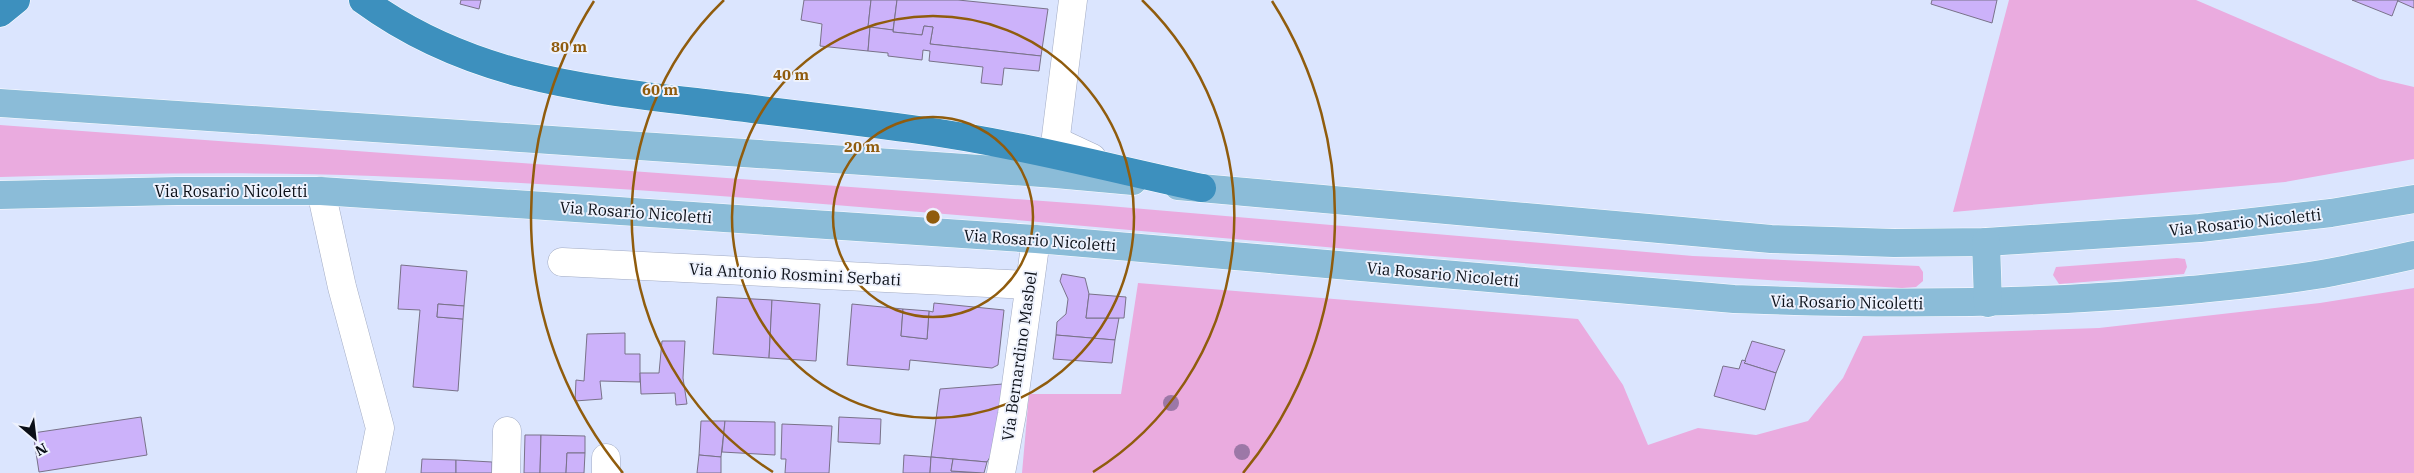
<svg xmlns="http://www.w3.org/2000/svg" width="2414" height="473" viewBox="0 0 2414 473" font-family="'IBM Plex Serif',serif">
	<rect width="100%" height="100%" fill="#dbe5fe"/>
	<g fill="#eaabdf">
		<polygon points="2009,0 2196,0 2380,79 2414,87 2414,159 2285,182 1953,212"/>
		<path d="M 0,125 L 1097,205 L 1693,256 L 1919,266 L 1923,272 L 1923,281 L 1916,287 L 1902,288 C 1695,276 1488,262 1281,243 C 979,217 677,188 374,176 C 249,171 124,174 0,177 Z"/>
		<polygon points="2177,258 2185,259 2187,267 2184,274 2059,284 2053,275 2056,267"/>
		<polygon points="1138,283 1578,319 1623,385 1648,445 1698,428 1756,435 1808,421 1843,378 1863,336 2099,328 2320,303 2414,288 2414,473 1022,473 1029,394 1121,394"/>
	</g>
	<g fill="#ccb2fa" stroke="#797289">
		<polygon points="461,0 481,0 479,9 460,4"/>
		<polygon points="804,0 871,0 868,27 870,27 868,51 820,46 822,24 801,20"/>
		<polygon points="871,0 897,0 893,30 868,27"/>
		<polygon points="897,0 958,0 1048,9 1041,56 930,44 933,27 924,26 922,35 893,32"/>
		<polygon points="1932,0 1997,0 1992,23 1931,4"/>
		<polygon points="2352,0 2398,0 2392,16"/>
		<polygon points="2398,0 2414,0 2414,8 2398,1"/>
		<polygon points="924,26 933,27 930,44 1041,56 1039,71 1004,68 1002,85 981,83 983,67 929,61 930,51 923,50 922,60 888,56 888,53 868,51 870,27 893,30 893,32 922,35"/>
		<polygon points="401,265 467,271 464,306 438,304 437,317 463,319 458,391 413,387 420,310 398,309"/>
		<polygon points="1062,274 1085,278 1089,294 1086,318 1119,318 1115,340 1056,335 1057,322 1066,314 1068,299 1060,281"/>
		<polygon points="1089,294 1126,297 1124,318 1086,318"/>
		<polygon points="717,297 772,300 769,358 713,354"/>
		<polygon points="772,300 820,304 816,361 769,358"/>
		<polygon points="934,303 1004,310 998,365 992,368 910,360 909,370 847,365 852,304 903,309 901,336 927,339 929,311 933,312"/>
		<polygon points="438,304 464,306 463,319 437,317"/>
		<polygon points="903,309 929,311 927,339 901,336"/>
		<polygon points="625,333 625,354 640,354 640,382 600,381 602,399 575,401 576,380 584,381 587,334"/>
		<polygon points="1056,335 1115,340 1112,363 1053,359"/>
		<polygon points="662,341 685,341 683,378 687,404 676,405 675,393 641,394 640,373 659,373"/>
		<polygon points="1752,341 1785,350 1776,373 1744,363"/>
		<polygon points="1742,360 1746,361 1744,363 1776,373 1765,410 1714,396 1723,366 1739,369"/>
		<polygon points="1003,384 993,452 987,462 931,457 940,389"/>
		<polygon points="141,417 147,455 39,472 33,433"/>
		<polygon points="839,417 881,419 880,444 838,442"/>
		<polygon points="701,421 725,421 721,457 699,455"/>
		<polygon points="725,421 775,422 775,455 722,452"/>
		<polygon points="782,424 832,426 829,473 785,473 786,459 781,459"/>
		<polygon points="525,435 541,435 540,473 524,473"/>
		<polygon points="541,435 585,436 585,453 567,453 566,473 540,473"/>
		<polygon points="567,453 585,453 584,473 566,473"/>
		<polygon points="699,455 721,457 721,473 697,473"/>
		<polygon points="904,455 931,457 930,473 903,473"/>
		<polygon points="931,457 953,459 951,471 981,473 930,473"/>
		<polygon points="422,459 456,460 456,473 421,473"/>
		<polygon points="953,459 987,462 984,473 951,471"/>
		<polygon points="456,460 492,462 492,473 456,473"/>
	</g>
	<g fill="none" stroke-linecap="round" stroke-linejoin="round">
		<g stroke="#a1aac2" stroke-width="29">
			<g id="minor">
				<polyline points="1073,0 1056,136 1062,144 1092,158"/>
				<polyline points="321,191 342,287 380,428 371,473"/>
				<polyline points="562,262 1028,285"/>
				<polyline points="506,473 507,431"/>
				<polyline points="606,473 606,458"/>
				<polyline points="1001,473 1012,414 1036,239"/>
			</g>
		</g>
		<g stroke="#fff" stroke-width="29">
			<g id="major">
				<polyline points="0,103 1056,174 1133,181"/>
				<polyline points="1178,186 1771,239 1894,243 1986,242 2200,228 2331,213 2414,199"/>
				<path d="M 0,195 L 177,191 L 321,191 L 1036,239 L 1734,299 C 1887,305 2038,305 2190,290 C 2238,285 2286,281 2333,272 C 2360,267 2387,261 2414,255"/>
				<polyline points="1986,242 1988,303"/>
			</g>
		</g>
		<g stroke="#fff" stroke-width="29">
			<g id="highway">
				<path d="M 363,0 C 464,74 575,88 696,102 C 768,111 840,119 912,129 C 1010,142 1105,167 1202,188"/>
				<polyline points="0,13 16,0"/>
			</g>
		</g>
		<use href="#minor" stroke="#fff" stroke-width="28"/>
		<use href="#major" stroke="#8bbcd8" stroke-width="28"/>
		<use href="#highway" stroke="#3d90be" stroke-width="28"/>
	</g>
	<g fill="#9c78a7">
		<circle cx="1171" cy="403" r="8"/>
		<circle cx="1242" cy="452" r="8"/>
	</g>
	<g fill="none" stroke="#905c0d" stroke-width="2.5">
		<circle cx="933" cy="217" r="100"/>
		<circle cx="933" cy="217" r="201"/>
		<path d="M773 472A301 301 0 0 1 724 0M1142 0A301 301 0 0 1 1093 472"/>
		<path d="M623 473A402 402 0 0 1 594 1M1272 1A402 402 0 0 1 1243 473"/>
	</g>
	<g text-anchor="middle" dominant-baseline="central" stroke-width="4" stroke-linejoin="round" paint-order="stroke">
		<g font-size="16" fill="#0b0f17" stroke="#eef2fd">
			<text x="231" y="191">Via Rosario Nicoletti</text>
			<text transform="translate(636 212) rotate(4)">Via Rosario Nicoletti</text>
			<text transform="translate(2245 222) rotate(-6)">Via Rosario Nicoletti</text>
			<text transform="translate(1040 240) rotate(4)">Via Rosario Nicoletti</text>
			<text transform="translate(795 274) rotate(3)">Via Antonio Rosmini Serbati</text>
			<text transform="translate(1443 274) rotate(5)">Via Rosario Nicoletti</text>
			<text transform="translate(1847 302) rotate(1)">Via Rosario Nicoletti</text>
			<text transform="translate(1019 356) rotate(-82)">Via Bernardino Masbel</text>
		</g>
	</g>
	<circle cx="933" cy="217" r="8" fill="#905c0d" stroke="#eef2fd" stroke-width="2.5"/>
	<g font-size="15" text-anchor="middle" font-weight="bold" fill="#905c0d" stroke="#eef2fd" stroke-width="4" stroke-linejoin="round" paint-order="stroke">
		<text x="569" y="52">80 m</text>
		<text x="791" y="80">40 m</text>
		<text x="660" y="95">60 m</text>
		<text x="862" y="152">20 m</text>
	</g>
	<g transform="translate(35 438) rotate(152)" stroke="#eef2fd" stroke-width="4" paint-order="stroke">
	<path d="M0-4L9 19L0 12L-9 19Z" fill="#0b0f17"/>
	<text y="-8" font-size="14" font-weight="bold" text-anchor="middle" fill="#0b0f17">N</text>
	</g>
</svg>
